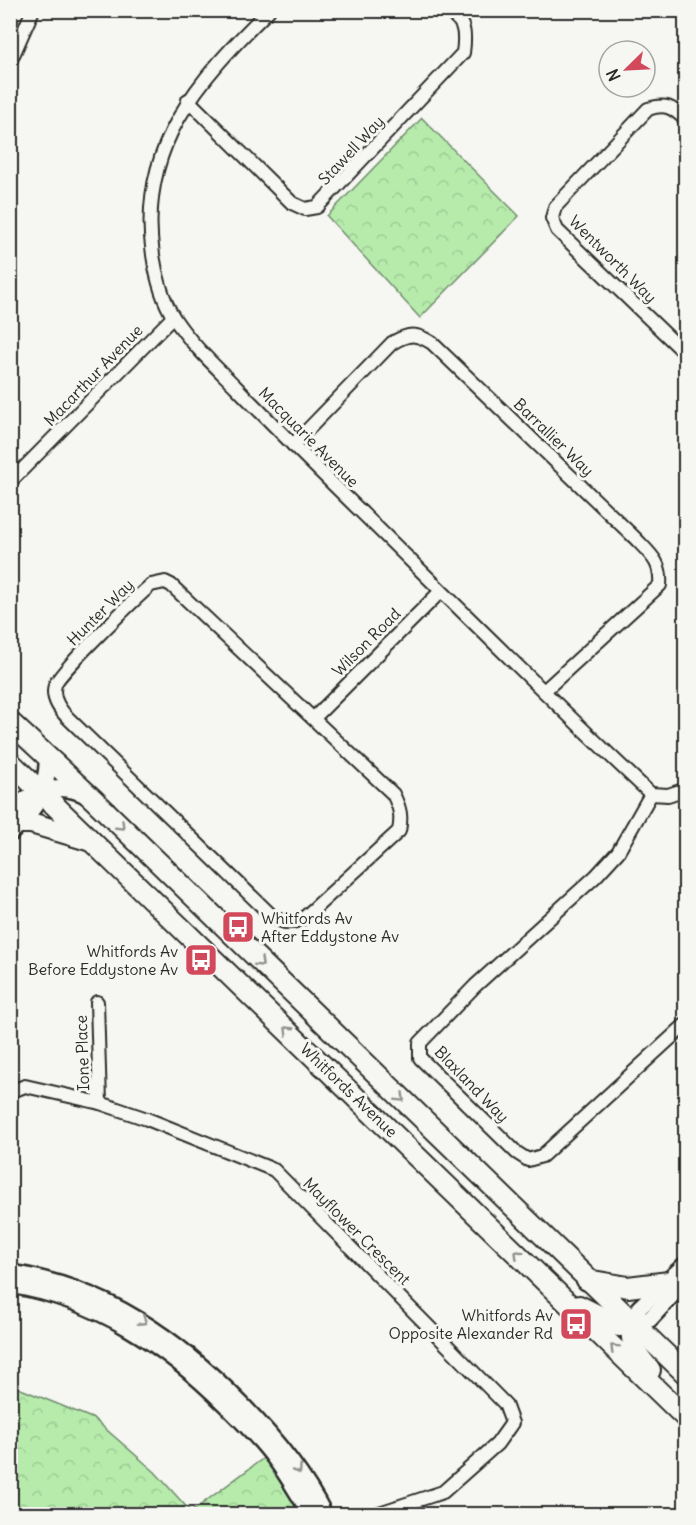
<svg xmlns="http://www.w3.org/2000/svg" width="696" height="1525" viewBox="0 0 696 1525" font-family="Delius,sans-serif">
	<defs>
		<pattern id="forest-crowns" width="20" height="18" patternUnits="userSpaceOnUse" patternTransform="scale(1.5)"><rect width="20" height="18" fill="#b6ebac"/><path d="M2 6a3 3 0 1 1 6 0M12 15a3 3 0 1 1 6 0" fill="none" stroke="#9dca94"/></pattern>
	</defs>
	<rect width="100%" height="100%" fill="#f6f6f2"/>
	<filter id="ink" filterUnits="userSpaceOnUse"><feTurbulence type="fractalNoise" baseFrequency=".0167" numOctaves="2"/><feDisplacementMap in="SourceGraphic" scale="12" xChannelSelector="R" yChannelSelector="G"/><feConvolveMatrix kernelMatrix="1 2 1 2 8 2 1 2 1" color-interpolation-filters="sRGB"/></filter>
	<g filter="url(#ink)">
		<g fill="url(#forest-crowns)" stroke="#708b6c" stroke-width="1.5">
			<polygon points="422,118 519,216 420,318 327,216"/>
			<polygon points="11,1385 94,1419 155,1472 191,1512 265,1457 308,1514 11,1514"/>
		</g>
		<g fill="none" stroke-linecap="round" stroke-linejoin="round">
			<g stroke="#2b2b2b" stroke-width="16">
				<g id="minor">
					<path d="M 269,10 C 198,80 137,148 153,255 C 156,275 163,301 174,318 C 191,344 214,365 236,387 C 269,421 303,455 338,489 C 442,591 545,695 651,794 L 668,795 L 686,789"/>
					<polyline points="10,62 33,10"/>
					<path d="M 188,100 L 292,203 L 305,209 L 317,207 L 463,53 C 466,31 465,18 442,10"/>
					<path d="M 686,120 C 672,107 666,103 648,109 L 555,207 L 552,218 L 557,230 L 686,354"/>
					<path d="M 293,445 L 392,343 C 409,333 416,333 432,343 L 635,538 C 650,554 662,562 660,585 L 545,690"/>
					<polyline points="10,482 173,317"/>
					<path d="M 165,582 L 171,585 L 393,794 C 400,808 402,816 399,831 L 304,918 C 291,924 284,924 272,916 L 68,718 C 59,709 51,698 55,685 C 57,674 137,597 151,585 Z"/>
					<polyline points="314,718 441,591"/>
					<polyline points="651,794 618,852 596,876 475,986 420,1043 420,1058 517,1153 528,1160 542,1156 686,1024"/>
					<polyline points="97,1002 100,1103"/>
					<polyline points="10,1092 25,1086 100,1103 147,1119 274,1170 505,1404 512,1423 497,1444 443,1492 376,1514"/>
				</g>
			</g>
			<g stroke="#2b2b2b" stroke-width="20">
				<g id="tertiary">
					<path d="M 10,1273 C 105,1287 178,1339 243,1406 C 275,1439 303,1473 324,1514"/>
					<path d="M 10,1285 C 97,1299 166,1345 227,1406 C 244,1423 262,1440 276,1460 C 289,1477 299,1496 311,1514"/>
					<polyline points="634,1325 639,1308 686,1264"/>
					<polyline points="634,1325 650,1319 686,1280"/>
				</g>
			</g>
			<g stroke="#2b2b2b" stroke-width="21">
				<g id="secondary">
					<path d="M 10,813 C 32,791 57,780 87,795"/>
					<path d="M 10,833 C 35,808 47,794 48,758"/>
				</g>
			</g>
			<g stroke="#2b2b2b" stroke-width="24">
				<g id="primary">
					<polyline points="10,722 93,799 686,1374"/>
					<polyline points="10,762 686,1418"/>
					<polyline points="21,823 31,823 91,841"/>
					<polyline points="587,1280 628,1287 669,1282"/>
					<polyline points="579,1306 619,1326 634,1325"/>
					<path d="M 634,1325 C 627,1344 638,1356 650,1370"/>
				</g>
			</g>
			<use href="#minor" stroke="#f6f6f2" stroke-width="12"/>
			<use href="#tertiary" stroke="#f6f6f2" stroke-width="15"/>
			<use href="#secondary" stroke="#f6f6f2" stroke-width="16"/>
			<use href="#primary" stroke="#f6f6f2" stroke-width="20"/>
		</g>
		<defs><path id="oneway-chevron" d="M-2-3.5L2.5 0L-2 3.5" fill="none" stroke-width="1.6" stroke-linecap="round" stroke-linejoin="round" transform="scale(1.5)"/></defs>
		<g stroke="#90908e">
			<use href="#oneway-chevron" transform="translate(121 826) rotate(44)"/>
			<use href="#oneway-chevron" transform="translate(260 963) rotate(44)"/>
			<use href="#oneway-chevron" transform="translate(288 1030) rotate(-135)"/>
			<use href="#oneway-chevron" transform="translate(401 1098) rotate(44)"/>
			<use href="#oneway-chevron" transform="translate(518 1254) rotate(-136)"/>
			<use href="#oneway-chevron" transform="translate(143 1321) rotate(32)"/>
			<use href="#oneway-chevron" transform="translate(614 1348) rotate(-135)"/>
			<use href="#oneway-chevron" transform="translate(298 1470) rotate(56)"/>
		</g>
	</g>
	<defs>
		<g id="bus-square" transform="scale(1.725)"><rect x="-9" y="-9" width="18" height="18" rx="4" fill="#d1495b" stroke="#f6f6f2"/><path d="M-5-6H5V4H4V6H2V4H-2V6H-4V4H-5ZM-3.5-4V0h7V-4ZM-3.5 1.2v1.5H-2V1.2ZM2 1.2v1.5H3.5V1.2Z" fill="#fff"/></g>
	</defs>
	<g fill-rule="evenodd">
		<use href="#bus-square" x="238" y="927"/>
		<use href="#bus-square" x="201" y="960"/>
		<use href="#bus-square" x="576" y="1324"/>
	</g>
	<g text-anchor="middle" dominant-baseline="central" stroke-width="6" stroke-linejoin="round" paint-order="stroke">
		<g font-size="16" fill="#2b2b2b" stroke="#f6f6f2">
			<text transform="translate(351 150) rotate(-47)">Stawell Way</text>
			<text transform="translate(613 259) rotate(45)">Wentworth Way</text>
			<text transform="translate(93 375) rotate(-46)">Macarthur Avenue</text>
			<text transform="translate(309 437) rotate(45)">Macquarie Avenue</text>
			<text transform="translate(554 437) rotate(44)">Barrallier Way</text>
			<text transform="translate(100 612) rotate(-45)">Hunter Way</text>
			<text transform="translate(366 642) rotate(-45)">Wilson Road</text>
			<text transform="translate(82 1053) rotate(-92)">Ione Place</text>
			<text transform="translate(472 1084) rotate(46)">Blaxland Way</text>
			<text transform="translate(349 1090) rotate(44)">Whitfords Avenue</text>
			<text transform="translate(357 1231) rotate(45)">Mayflower Crescent</text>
		</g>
		<g font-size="16" fill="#2b2b2b" stroke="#f6f6f2" text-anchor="end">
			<text x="261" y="918" text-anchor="start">Whitfords Av<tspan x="261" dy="18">After Eddystone Av</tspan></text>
			<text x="178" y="951">Whitfords Av<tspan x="178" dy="18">Before Eddystone Av</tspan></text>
			<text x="553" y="1315">Whitfords Av<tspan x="553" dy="18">Opposite Alexander Rd</tspan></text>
		</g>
	</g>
	<rect width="696" height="1525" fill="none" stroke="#f6f6f2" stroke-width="36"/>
	<rect x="18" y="18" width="660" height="1489" fill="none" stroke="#2b2b2b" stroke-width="2" filter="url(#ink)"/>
	<g transform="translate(627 69) rotate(246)"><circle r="28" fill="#f6f6f2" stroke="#a5a5a2" stroke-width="1.5"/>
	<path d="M0-4.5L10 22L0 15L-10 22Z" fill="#d1495b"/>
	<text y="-9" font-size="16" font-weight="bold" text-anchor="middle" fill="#2b2b2b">N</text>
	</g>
</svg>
